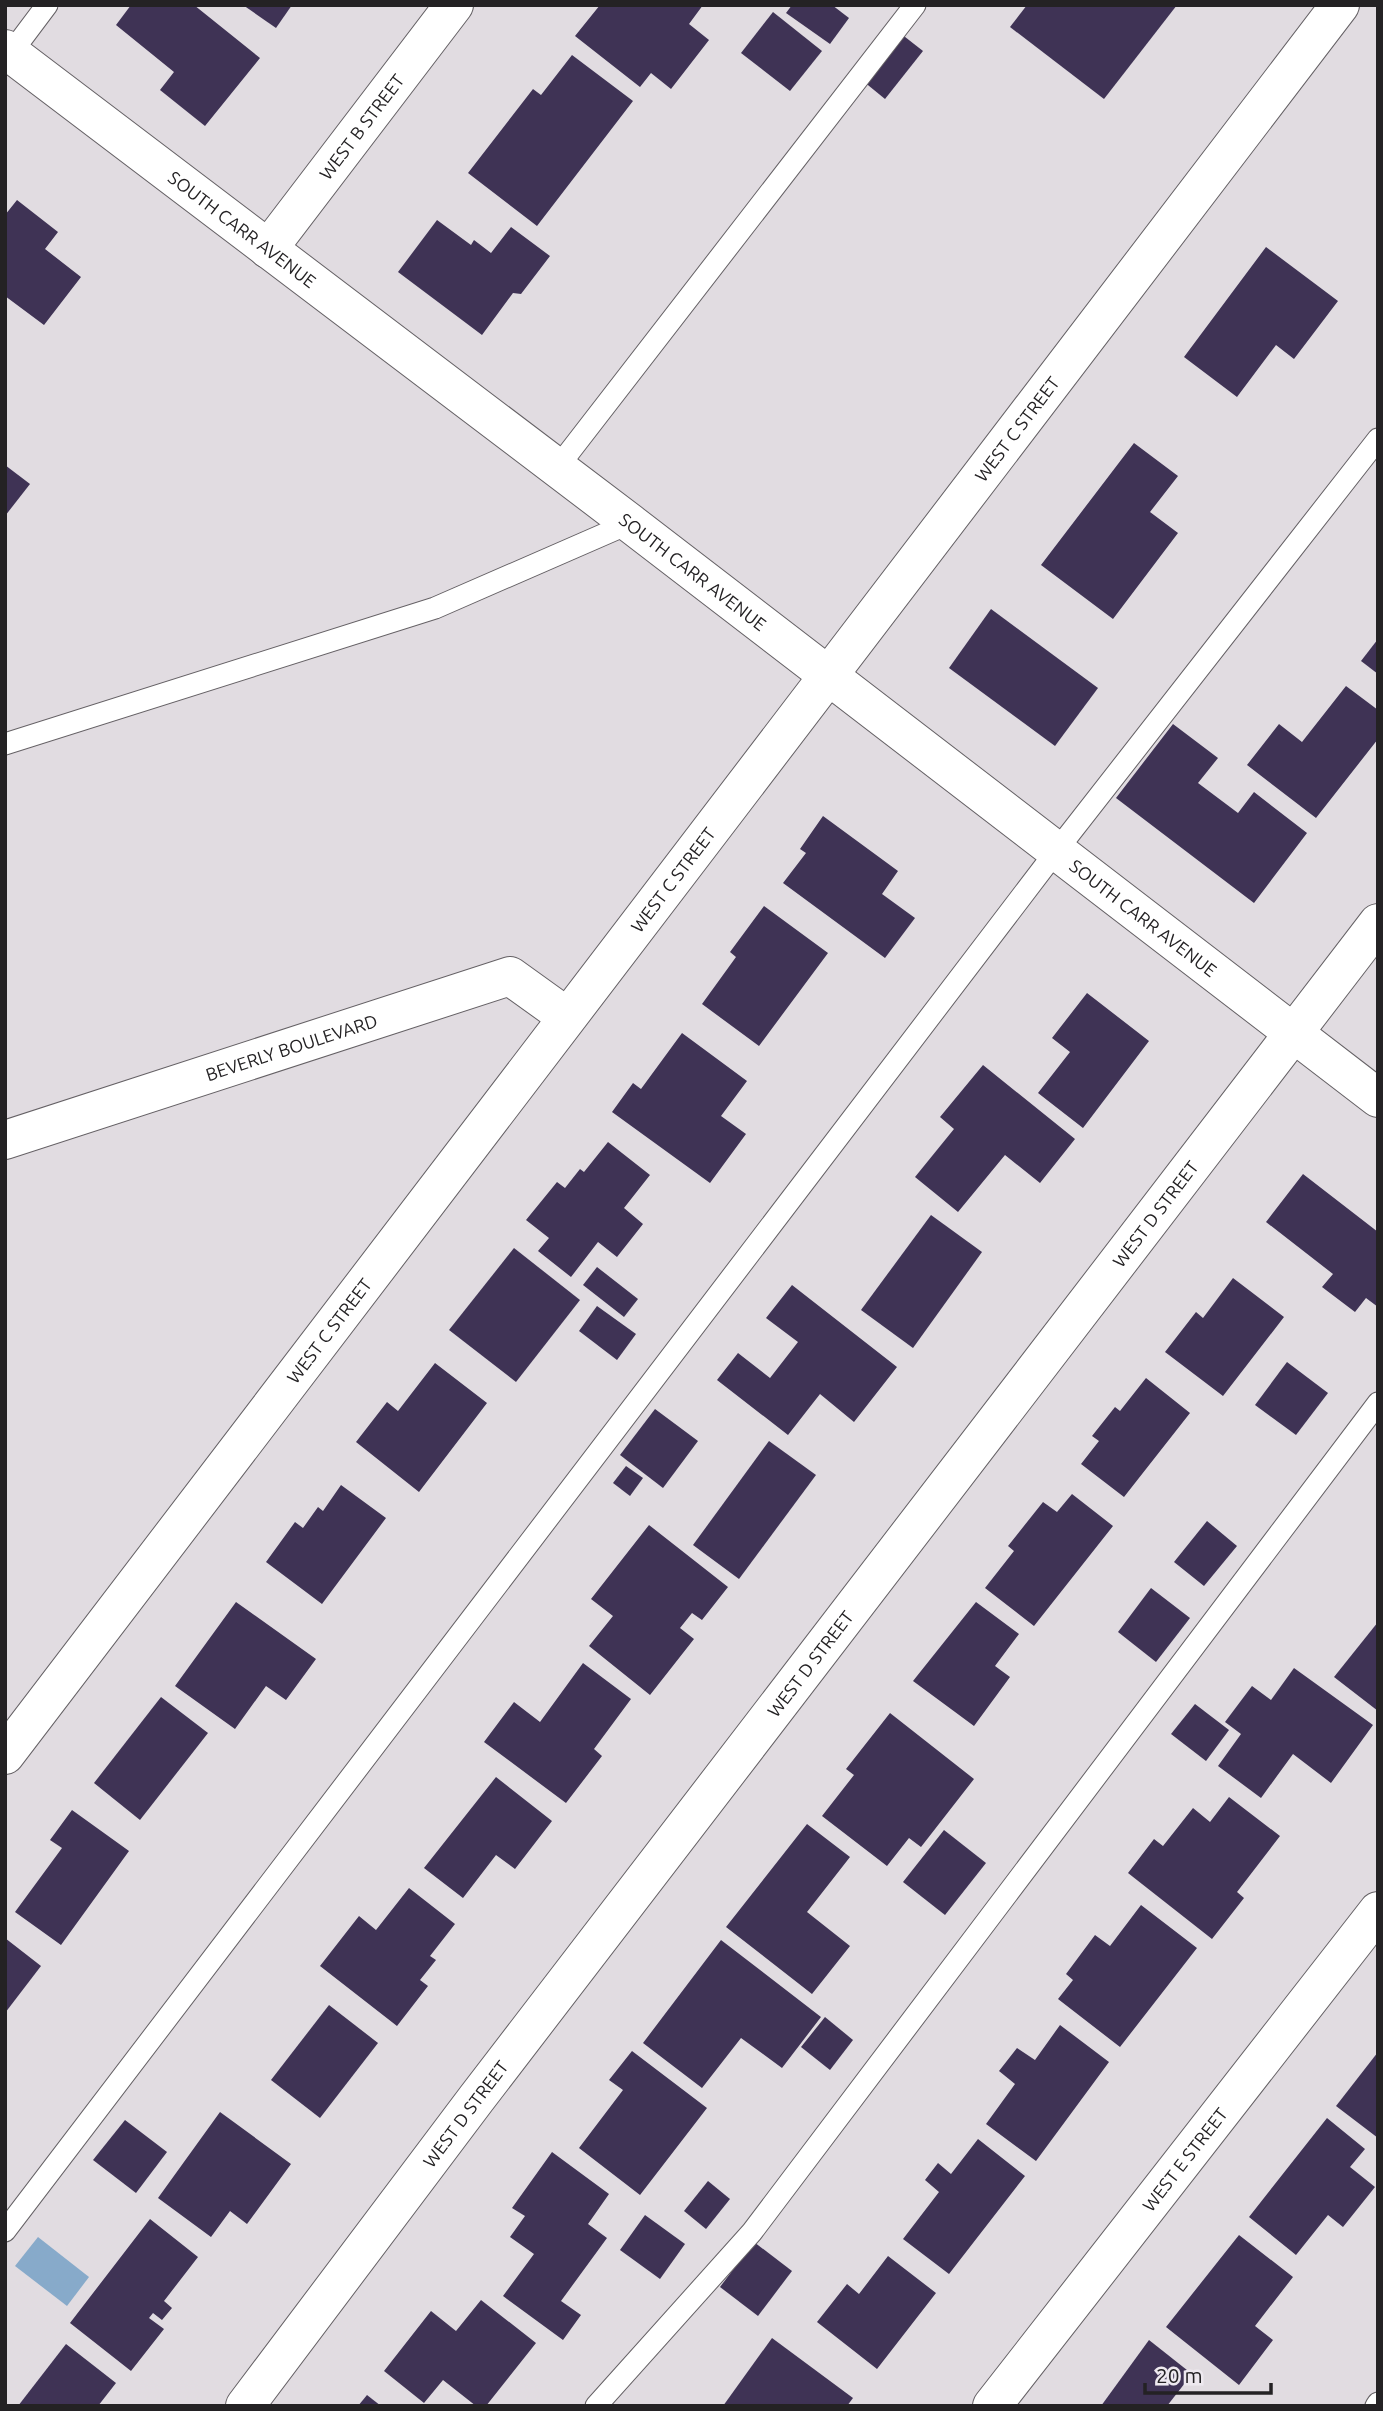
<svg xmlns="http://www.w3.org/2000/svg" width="1383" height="2411" viewBox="0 0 1383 2411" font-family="Ubuntu,sans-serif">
	<rect width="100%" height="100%" fill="#e1dce1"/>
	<polygon fill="#87aaca" points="38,2237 89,2277 67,2306 15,2266"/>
	<g fill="#3f3355">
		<polygon points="131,5 194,5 260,58 205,126 160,90 174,72 116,25"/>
		<polygon points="243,5 292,5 276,28"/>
		<polygon points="600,5 703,5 689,24 709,40 671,89 651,73 640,87 575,36"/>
		<polygon points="792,5 832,5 849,18 830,44 786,13"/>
		<polygon points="1027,5 1177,5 1104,99 1010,27"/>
		<polygon points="773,12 822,51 790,91 741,53"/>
		<polygon points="900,33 923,51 885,99 863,81"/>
		<polygon points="572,55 633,101 537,226 468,173 533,89 541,95"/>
		<polygon points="17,200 58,232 45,249 81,277 44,325 5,296 5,215"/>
		<polygon points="437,220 471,245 474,240 491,253 511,227 550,256 521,294 513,293 482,335 398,272"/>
		<polygon points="1266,247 1338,301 1294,359 1276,345 1237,397 1184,357"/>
		<polygon points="1134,443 1178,476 1150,512 1178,533 1113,619 1041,565"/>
		<polygon points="5,465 30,484 5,516"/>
		<polygon points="991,609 1098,688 1055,746 949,668"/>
		<polygon points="1378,639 1378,674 1361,661"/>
		<polygon points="1346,686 1378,710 1378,739 1316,818 1247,765 1279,724 1302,742"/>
		<polygon points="1173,724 1218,758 1198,783 1238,813 1254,792 1307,833 1254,903 1116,798"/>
		<polygon points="823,816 898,871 882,894 915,918 885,958 783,883 806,853 800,849"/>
		<polygon points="764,906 828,953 759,1046 702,1004 736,957 730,952"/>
		<polygon points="1087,993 1149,1041 1083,1128 1038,1093 1070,1052 1052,1038"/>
		<polygon points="682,1033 747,1081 721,1116 746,1134 710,1183 612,1112 633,1083 641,1089"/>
		<polygon points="983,1065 1075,1139 1040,1183 1005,1155 958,1212 915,1177 954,1129 940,1117"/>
		<polygon points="608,1142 650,1175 624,1208 643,1224 617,1257 598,1242 571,1277 538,1251 549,1238 526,1220 557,1182 565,1188 580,1169 584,1172"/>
		<polygon points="1303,1174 1378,1232 1378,1307 1366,1298 1355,1312 1322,1287 1333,1274 1266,1222"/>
		<polygon points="931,1215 982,1252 913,1348 861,1310"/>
		<polygon points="514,1248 580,1300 516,1382 449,1330"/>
		<polygon points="597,1267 638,1299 624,1317 583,1285"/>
		<polygon points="1233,1278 1284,1317 1223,1396 1165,1352 1196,1312 1203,1318"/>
		<polygon points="792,1285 897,1367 854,1422 820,1394 788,1435 717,1380 738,1353 770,1378 798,1342 766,1318"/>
		<polygon points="597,1306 636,1334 617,1360 579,1331"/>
		<polygon points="1287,1362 1328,1393 1296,1435 1255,1405"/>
		<polygon points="435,1363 487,1403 419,1492 356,1442 387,1402 398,1411"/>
		<polygon points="1146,1378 1190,1413 1124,1497 1081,1464 1099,1441 1092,1436 1115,1407 1120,1411"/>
		<polygon points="655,1409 698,1441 663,1488 620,1455"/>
		<polygon points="769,1441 816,1475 739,1579 693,1545"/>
		<polygon points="626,1466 643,1478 630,1496 613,1483"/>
		<polygon points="341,1485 386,1518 322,1604 266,1562 295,1522 303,1528 318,1507 323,1511"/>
		<polygon points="1072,1494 1113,1526 1034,1626 985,1588 1014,1551 1008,1546 1043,1502 1057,1512"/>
		<polygon points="1207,1521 1237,1546 1204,1586 1174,1562"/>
		<polygon points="649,1525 728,1587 702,1620 692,1613 680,1628 694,1639 650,1695 589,1646 613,1616 591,1599"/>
		<polygon points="1151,1588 1190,1618 1156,1662 1118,1632"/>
		<polygon points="236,1602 316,1659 286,1700 266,1686 235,1729 175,1686"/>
		<polygon points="976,1602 1019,1634 995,1666 1010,1677 974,1726 913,1681"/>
		<polygon points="1378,1622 1378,1711 1334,1677"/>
		<polygon points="583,1663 631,1699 594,1749 602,1756 566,1803 484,1742 514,1702 540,1722"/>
		<polygon points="1294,1668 1373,1725 1331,1783 1293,1754 1261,1798 1218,1766 1241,1734 1225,1722 1252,1686 1271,1700"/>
		<polygon points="161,1697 208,1733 140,1820 94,1783"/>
		<polygon points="1195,1704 1229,1730 1206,1761 1171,1734"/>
		<polygon points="890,1713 974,1779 921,1847 909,1838 887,1866 822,1816 854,1775 846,1769"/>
		<polygon points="496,1777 552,1821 515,1869 496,1855 463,1898 424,1868"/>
		<polygon points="1229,1797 1280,1836 1237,1892 1244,1898 1212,1939 1128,1873 1154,1839 1163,1846 1193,1808 1210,1822"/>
		<polygon points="72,1810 129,1851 61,1945 15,1912 62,1848 50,1840"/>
		<polygon points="807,1824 850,1857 807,1912 850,1946 812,1994 726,1927"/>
		<polygon points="944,1830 986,1863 945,1915 903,1882"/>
		<polygon points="409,1888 455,1924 430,1956 436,1960 420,1980 428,1986 397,2026 320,1966 359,1916 376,1930"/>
		<polygon points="1141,1905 1197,1948 1120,2047 1058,1999 1073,1980 1066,1974 1095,1935 1110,1946"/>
		<polygon points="5,1938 41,1966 5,2013"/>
		<polygon points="721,1940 821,2017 782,2068 741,2038 702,2088 643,2043"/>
		<polygon points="329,2005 378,2043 320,2118 271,2080"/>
		<polygon points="825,2017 853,2040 830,2070 801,2047"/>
		<polygon points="1060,2025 1109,2062 1036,2161 986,2124 1015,2084 999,2071 1017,2048 1035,2060"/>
		<polygon points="632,2051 707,2108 640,2195 579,2148 623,2090 609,2080"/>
		<polygon points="1378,2052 1378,2138 1336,2106"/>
		<polygon points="220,2112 291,2164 247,2224 230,2211 211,2237 158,2198"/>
		<polygon points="1327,2118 1365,2149 1350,2167 1375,2187 1343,2227 1328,2215 1296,2255 1249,2217"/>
		<polygon points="125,2120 167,2152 136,2193 93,2160"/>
		<polygon points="978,2139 1025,2176 949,2274 903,2239 939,2192 925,2180 938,2163 951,2174"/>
		<polygon points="552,2152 609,2194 588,2224 607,2238 561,2301 581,2315 563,2340 503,2296 534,2254 510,2237 525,2216 512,2208"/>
		<polygon points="708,2181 730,2199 706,2229 684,2211"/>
		<polygon points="645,2215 685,2244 660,2279 620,2250"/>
		<polygon points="150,2219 198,2257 164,2301 172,2308 162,2320 153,2313 149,2318 164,2329 131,2371 70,2323"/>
		<polygon points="1239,2235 1293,2277 1255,2326 1273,2340 1239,2385 1166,2327"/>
		<polygon points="754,2242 792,2271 758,2316 720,2287"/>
		<polygon points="888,2256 936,2293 877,2369 817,2322 847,2284 859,2294"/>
		<polygon points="481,2300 536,2343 486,2406 476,2406 443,2380 424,2403 384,2371 431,2311 456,2331"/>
		<polygon points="772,2338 853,2398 847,2406 723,2406"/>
		<polygon points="1149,2340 1192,2374 1167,2406 1101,2406"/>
		<polygon points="66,2344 116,2383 98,2406 18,2406"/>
		<polygon points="367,2395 381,2406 358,2406"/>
	</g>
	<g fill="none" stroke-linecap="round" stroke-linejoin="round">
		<g stroke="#656165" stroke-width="23">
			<g id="lane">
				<polyline points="11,53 47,5"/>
				<polyline points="557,468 915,5"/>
				<polyline points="5,744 435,608 630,523"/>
				<polyline points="5,2231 1057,850 1378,439"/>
				<polyline points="596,2406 752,2232 1378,1403"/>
				<polyline points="1376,2406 1378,2403"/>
			</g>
		</g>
		<g stroke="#656165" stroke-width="40">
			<g id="street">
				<path id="s1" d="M 5,49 L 630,523 L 1378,1098"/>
				<path id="s2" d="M 268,249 L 454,5"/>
				<path id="s3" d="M 5,1140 L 510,976 L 567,1017"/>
				<path id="s4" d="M 5,1755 L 1340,5"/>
				<path id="s5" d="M 245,2406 L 476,2099 L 1378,923"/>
				<path id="s6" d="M 992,2406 L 1378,1911"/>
			</g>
		</g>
		<use href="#lane" stroke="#fff" stroke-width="21"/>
		<use href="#street" stroke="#fff" stroke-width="38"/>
	</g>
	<g text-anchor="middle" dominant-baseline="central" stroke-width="7" stroke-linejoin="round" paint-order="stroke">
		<g font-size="18" fill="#242224" stroke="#eee9ef">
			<text stroke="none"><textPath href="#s2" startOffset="154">WEST B STREET</textPath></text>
			<text stroke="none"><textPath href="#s1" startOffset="298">SOUTH CARR AVENUE</textPath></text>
			<text stroke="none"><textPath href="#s4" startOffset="1668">WEST C STREET</textPath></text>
			<text stroke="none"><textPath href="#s1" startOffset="864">SOUTH CARR AVENUE</textPath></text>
			<text stroke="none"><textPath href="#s4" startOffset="1101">WEST C STREET</textPath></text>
			<text stroke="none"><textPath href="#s1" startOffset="1432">SOUTH CARR AVENUE</textPath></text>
			<text stroke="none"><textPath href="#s3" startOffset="301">BEVERLY BOULEVARD</textPath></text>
			<text stroke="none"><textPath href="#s5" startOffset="1500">WEST D STREET</textPath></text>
			<text stroke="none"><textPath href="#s4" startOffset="534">WEST C STREET</textPath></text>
			<text stroke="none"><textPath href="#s5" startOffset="933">WEST D STREET</textPath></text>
			<text stroke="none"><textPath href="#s5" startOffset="366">WEST D STREET</textPath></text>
			<text stroke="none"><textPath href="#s6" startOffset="313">WEST E STREET</textPath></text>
		</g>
	</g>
	<rect width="1383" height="2411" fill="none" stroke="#242224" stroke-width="14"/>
	<path d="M1145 2383v10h126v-10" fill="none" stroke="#242224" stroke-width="3.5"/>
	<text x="1156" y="2383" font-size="21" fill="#242224" stroke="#eee9ef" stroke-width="5" paint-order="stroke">20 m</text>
</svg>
